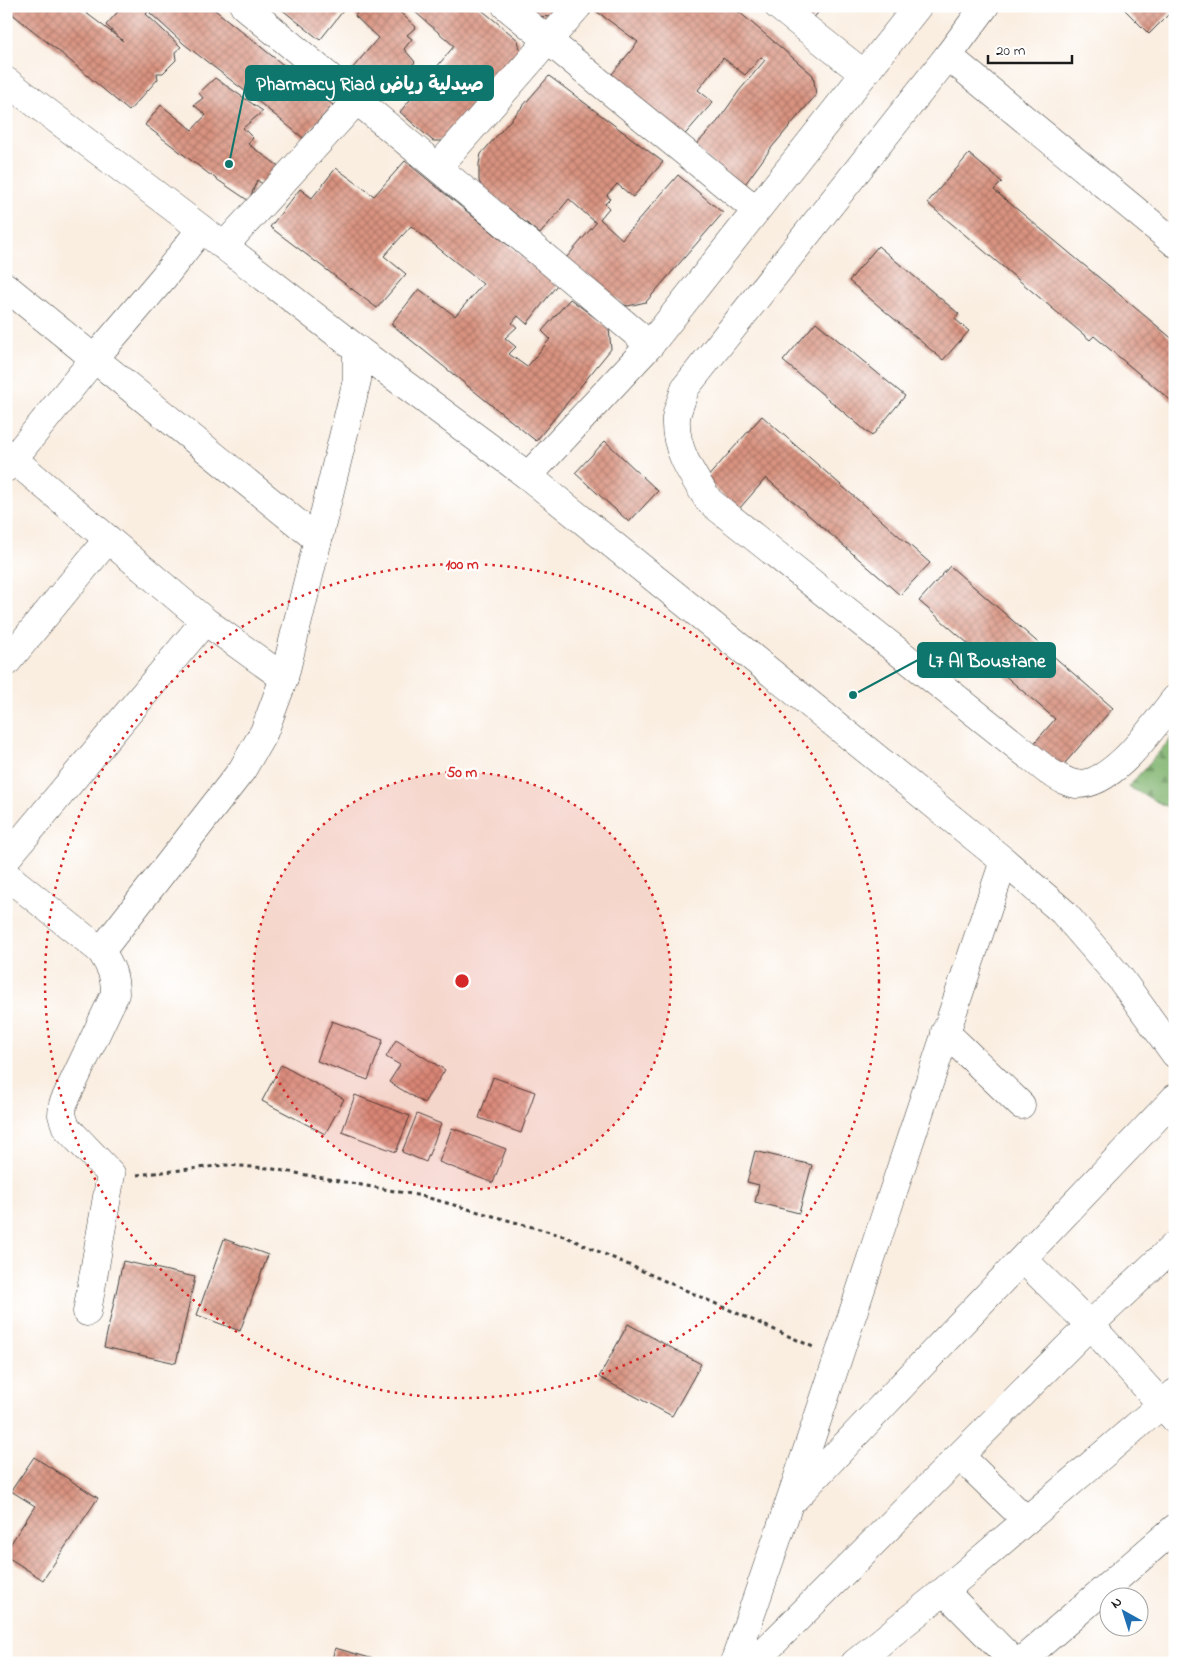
<svg xmlns="http://www.w3.org/2000/svg" width="1181" height="1669" viewBox="0 0 1181 1669" font-family="'Indie Flower','Playpen Sans Arabic',sans-serif">
	<defs>
		<pattern id="forest-firs" width="22" height="20" patternUnits="userSpaceOnUse" patternTransform="scale(1.25)"><rect width="22" height="20" fill="#83b672"/><path d="M5 1l3.5 6h-7zM16 11l3.5 6h-7z" fill="#6a935d"/></pattern>
		<pattern id="building-cross-hatch" width="8" height="8" patternUnits="userSpaceOnUse" patternTransform="scale(1.25)"><rect width="8" height="8" fill="#d99380"/><path d="M0 0l8 8M0 8l8-8" fill="none" stroke="#af7768"/></pattern>
	</defs>
	<rect width="100%" height="100%" fill="#fff"/>
	<filter id="ink" filterUnits="userSpaceOnUse"><feTurbulence type="fractalNoise" baseFrequency=".02" numOctaves="2"/><feDisplacementMap in="SourceGraphic" scale="10" xChannelSelector="R" yChannelSelector="G"/><feConvolveMatrix kernelMatrix="1 2 1 2 8 2 1 2 1" color-interpolation-filters="sRGB"/></filter>
	<filter id="wash" filterUnits="userSpaceOnUse"><feTurbulence type="fractalNoise" baseFrequency=".0096" numOctaves="4" result="noise"/><feDisplacementMap in="SourceGraphic" scale="20" xChannelSelector="R" yChannelSelector="G"/><feGaussianBlur stdDeviation="1.12" result="paint"/><feColorMatrix in="noise" values="0 0 0 0 0 0 0 0 0 0 0 0 0 0 0 0 0 1.4 0 .05"/><feComposite in="paint" operator="in"/></filter>
	<g filter="url(#wash)">
		<rect width="100%" height="100%" fill="#faeee1"/>
		<polygon fill="url(#forest-firs)" stroke="#506947" points="1175,734 1175,811 1128,787"/>
		<g id="blocks">
			<g fill="url(#building-cross-hatch)">
				<polygon points="6,6 77,6 123,41 106,25 123,6 152,6 146,14 181,47 175,52 176,60 163,73 157,73 158,79 129,111 61,53 6,9"/>
				<polygon points="155,6 210,6 333,105 303,138 254,98 184,44 150,13"/>
				<polygon points="282,6 347,6 320,40 280,8"/>
				<polygon points="350,6 393,6 416,27 407,35 412,39 404,49 415,62 384,99 351,70 378,38 355,16 357,13"/>
				<polygon points="418,6 477,6 518,40 521,54 448,141 433,141 400,112 454,46 414,11"/>
				<polygon points="523,6 565,6 554,17 533,16"/>
				<polygon points="600,6 662,6 668,11 663,6 732,6 813,75 816,95 772,147 743,187 694,147 718,121 739,91 765,60 761,57 745,75 723,58 698,90 713,102 681,139 608,79 638,42 596,11"/>
				<polygon points="787,6 824,6 809,23"/>
				<polygon points="1121,6 1163,6 1170,13 1149,34"/>
				<polygon points="549,76 663,162 633,197 617,184 607,195 610,199 605,204 609,208 600,219 622,239 678,175 723,213 646,302 628,306 624,305 566,258 596,223 569,199 540,234 481,186 479,181 479,164 481,154"/>
				<polygon points="215,78 263,111 243,128 253,138 248,144 280,167 264,185 257,180 249,201 209,174 145,125 161,105 192,130 206,115 194,105 203,98 199,93"/>
				<polygon points="969,154 1002,182 994,190 1175,341 1175,404 1094,336 1090,340 927,203"/>
				<polygon points="405,161 557,285 527,324 518,316 512,323 517,327 505,338 516,347 509,354 527,367 550,339 542,331 570,299 609,328 611,349 536,441 391,324 419,289 455,316 483,284 411,226 384,256 406,274 377,308 270,227 300,189 312,198 336,168 374,196"/>
				<polygon points="878,246 959,314 955,319 969,331 943,360 849,281"/>
				<polygon points="816,322 905,396 872,436 783,361"/>
				<polygon points="762,416 930,563 900,595 766,478 739,509 705,480"/>
				<polygon points="605,441 658,491 629,522 575,473"/>
				<polygon points="950,566 1113,708 1058,771 1031,747 1055,719 919,601"/>
				<polygon points="332,1021 383,1040 368,1080 317,1061"/>
				<polygon points="396,1040 445,1070 424,1103 389,1082 400,1065 386,1057"/>
				<polygon points="281,1065 344,1099 325,1134 262,1101"/>
				<polygon points="493,1077 535,1092 521,1133 479,1118"/>
				<polygon points="355,1095 410,1116 396,1152 342,1132"/>
				<polygon points="417,1114 441,1124 426,1162 402,1152"/>
				<polygon points="452,1128 506,1149 493,1183 439,1162"/>
				<polygon points="755,1151 812,1165 799,1213 755,1202 759,1185 747,1182"/>
				<polygon points="224,1239 268,1255 240,1331 197,1315"/>
				<polygon points="123,1261 195,1277 176,1363 104,1347"/>
				<polygon points="628,1324 701,1364 672,1416 599,1377"/>
				<polygon points="34,1457 98,1498 43,1580 6,1556 6,1551 35,1506 11,1491"/>
				<polygon points="335,1648 384,1662 384,1663 331,1663"/>
			</g>
		</g>
	</g>
	<g filter="url(#ink)">
		<use href="#blocks" fill-opacity="0" stroke="#3d3c3a" stroke-width="1"/>
		<g fill="none" stroke-linecap="round" stroke-linejoin="round">
			<g stroke="#3d3c3a" stroke-width="29">
				<g id="minor">
					<polyline points="244,6 650,345"/>
					<polyline points="506,6 756,210"/>
					<polyline points="778,6 864,74"/>
					<path d="M 985,6 L 948,56 L 685,388 C 683,398 677,409 676,418 C 674,449 693,476 709,501 L 1048,771 C 1057,776 1066,783 1076,784 C 1113,787 1154,725 1175,699"/>
					<polyline points="948,56 1175,243"/>
					<polyline points="6,81 224,246 357,349 528,476 1004,861 1063,912 1120,978 1175,1054"/>
					<polyline points="438,167 578,6"/>
					<polyline points="224,246 357,100"/>
					<polyline points="6,287 318,540"/>
					<polyline points="6,453 205,621 284,678"/>
					<polyline points="6,468 94,359 163,278 201,229"/>
					<polyline points="528,476 650,345 918,6"/>
					<polyline points="6,663 108,539"/>
					<polyline points="6,859 205,621"/>
					<path d="M 6,875 L 101,951 C 111,967 115,975 115,994 L 63,1104 L 62,1115 L 66,1127 L 111,1174 L 87,1312"/>
					<polyline points="101,951 242,770 264,732 284,678 357,380 357,349"/>
					<polyline points="945,1032 1021,1105"/>
					<polyline points="1023,1259 1090,1325 1175,1419"/>
					<polyline points="960,1456 1026,1520"/>
					<polyline points="796,1497 1175,1098"/>
					<polyline points="944,1591 1015,1663"/>
					<path d="M 734,1663 C 828,1397 912,1128 1004,861"/>
					<polyline points="753,1663 1090,1325 1175,1245"/>
					<polyline points="855,1663 944,1591 1175,1393"/>
					<polyline points="1019,1663 1175,1528"/>
				</g>
			</g>
			<polyline stroke="#3d3c3a" stroke-width="3" stroke-dasharray="4 4" stroke-linecap="butt" points="137,1175 225,1165 268,1168 422,1196 564,1236 813,1347"/>
			<use href="#minor" stroke="#fff" stroke-width="28"/>
		</g>
	</g>
	<circle cx="462" cy="981" r="209" fill="#d62828" fill-opacity=".12"/>
	<g fill="none" stroke="#d62828" stroke-width="2.5" stroke-dasharray="2.5 5">
		<circle cx="462" cy="981" r="209"/>
		<circle cx="462" cy="981" r="417"/>
	</g>
	<circle cx="462" cy="981" r="8" fill="#d62828" stroke="#fff" stroke-width="2.5"/>
	<g font-size="15" text-anchor="middle" font-weight="bold" fill="#d62828" stroke="#fff" stroke-width="4.5" stroke-linejoin="round" paint-order="stroke">
		<text x="462" y="569">100 m</text>
		<text x="462" y="777">50 m</text>
	</g>
	<path fill="none" stroke="#0f766e" stroke-width="2" d="M229 164L246 83M853 695L918 660"/>
	<g fill="#0f766e" stroke="#fff" stroke-width="2">
		<circle cx="229" cy="164" r="5"/>
		<circle cx="853" cy="695" r="5"/>
	</g>
	<g fill="#0f766e" stroke="#0f766e" stroke-width="2">
		<rect x="246" y="66" width="247" height="34" rx="5"/>
		<rect x="918" y="643" width="137" height="34" rx="5"/>
	</g>
	<g font-size="19" text-anchor="middle" font-weight="bold" fill="#fff">
		<text x="370" y="90">Pharmacy Riad صيدلية رياض</text>
		<text x="987" y="667">L7 Al Boustane</text>
	</g>
	<rect width="1181" height="1669" fill="none" stroke="#fff" stroke-width="25"/>
	<g transform="translate(1124 1612) rotate(321)"><circle r="24" fill="#ffffff" stroke="#a4a4a4"/>
	<path d="M0-4L9 19L0 12L-9 19Z" fill="#1f6fb2"/>
	<text y="-8" font-size="14" font-weight="bold" text-anchor="middle" fill="#1c1c1c">N</text>
	</g>
	<path d="M988 55v8h84v-8" fill="none" stroke="#1c1c1c" stroke-width="2.5"/>
	<text x="996" y="55" font-size="15" fill="#1c1c1c" stroke="#ffffff" stroke-width="4" paint-order="stroke">20 m</text>
</svg>
